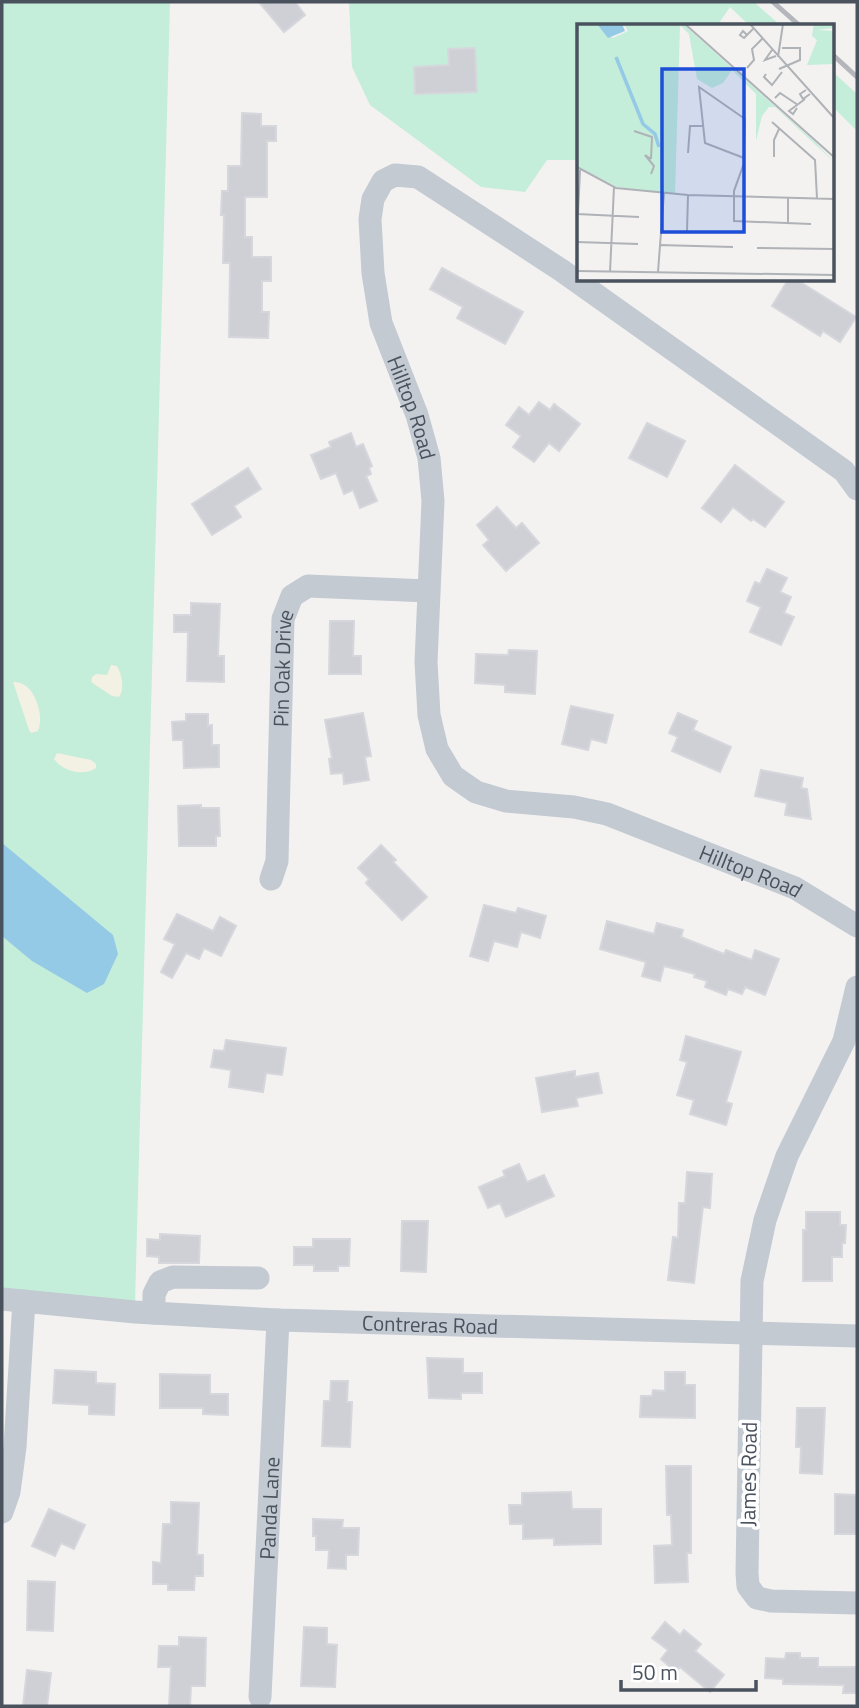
<svg xmlns="http://www.w3.org/2000/svg" width="859" height="1708" viewBox="0 0 859 1708" font-family="'Titillium Web',sans-serif">
	<rect width="100%" height="100%" fill="#f3f2f1"/>
	<g fill="#c4edda">
		<polygon points="2,2 170,2 135,1304 2,1289"/>
		<polygon points="349,2 754,2 781,26 750,26 730,7 717,26 579,26 579,160 547,160 525,192 481,187 370,105 352,67"/>
		<polygon points="833,72 857,94 857,131 833,107"/>
	</g>
	<g fill="#f3f0e4">
		<path d="M 111,665 L 117,666 C 122,675 125,689 119,697 L 112,696 L 91,682 L 92,677 L 96,674 L 107,675 Z"/>
		<path d="M 13,682 C 34,680 45,715 38,731 L 31,733 L 29,730 Z"/>
		<path d="M 57,753 L 91,760 L 96,764 L 96,768 C 83,777 62,771 54,759 Z"/>
	</g>
	<polygon fill="#95cae6" points="2,843 113,935 118,954 104,984 87,993 32,961 2,936"/>
	<g fill="#cfd0d5" stroke="#d6d7dc" stroke-width="2">
		<polygon points="259,2 295,2 305,15 284,32"/>
		<polygon points="475,48 477,92 415,94 414,67 449,65 448,49"/>
		<polygon points="242,113 261,114 261,126 276,126 276,141 267,141 267,197 245,197 245,237 252,237 252,257 271,257 271,281 262,281 262,312 269,312 268,338 229,337 230,263 223,263 224,215 221,215 222,191 228,191 228,166 241,166"/>
		<polygon points="442,268 523,312 505,344 457,318 463,307 430,289"/>
		<polygon points="788,280 797,280 856,317 840,342 823,331 820,336 772,306"/>
		<polygon points="539,402 550,410 554,404 580,424 559,451 549,443 534,462 513,447 521,436 506,425 519,407 529,415"/>
		<polygon points="647,423 685,441 667,477 629,458"/>
		<polygon points="351,433 356,447 363,444 372,466 369,468 371,474 366,476 377,501 360,508 353,490 344,494 336,473 321,479 311,455 331,447 329,442"/>
		<polygon points="735,465 784,502 765,527 753,519 751,521 733,507 721,522 702,508"/>
		<polygon points="248,468 261,489 234,506 241,517 212,535 192,504"/>
		<polygon points="497,507 516,528 522,523 539,543 506,571 483,545 489,540 477,525"/>
		<polygon points="767,569 787,578 780,592 791,597 784,613 794,617 781,645 750,632 761,607 747,601 755,582 760,584"/>
		<polygon points="191,603 220,604 218,656 224,656 224,682 187,681 188,632 174,632 174,615 191,615"/>
		<polygon points="330,621 354,621 353,656 361,656 361,674 329,674"/>
		<polygon points="509,650 537,651 535,694 505,692 505,685 475,683 476,654 508,655"/>
		<polygon points="571,706 613,715 606,743 591,739 588,750 562,744"/>
		<polygon points="363,713 371,756 365,757 369,780 344,784 343,773 331,774 329,759 332,758 325,720"/>
		<polygon points="678,713 697,721 693,730 731,747 720,772 672,751 678,737 669,733"/>
		<polygon points="186,714 208,714 208,726 212,725 212,745 219,745 219,767 184,768 183,740 173,740 172,722 186,721"/>
		<polygon points="761,770 803,778 801,788 807,789 811,819 785,815 787,803 755,796"/>
		<polygon points="201,805 201,808 219,808 220,836 216,836 216,846 179,846 178,806"/>
		<polygon points="381,845 396,860 393,862 427,897 402,920 366,883 369,879 358,868"/>
		<polygon points="484,905 516,913 518,908 546,916 540,938 521,932 517,947 494,941 488,961 470,956"/>
		<polygon points="177,914 213,931 220,917 236,926 221,956 204,948 199,959 186,953 172,978 161,972 175,944 164,939"/>
		<polygon points="607,921 654,934 657,923 683,930 681,937 724,954 726,950 752,960 755,950 779,959 765,995 745,987 742,994 728,989 726,995 705,987 707,981 694,977 695,974 664,966 660,981 642,976 646,962 600,949"/>
		<polygon points="686,1036 741,1052 726,1102 732,1104 726,1125 690,1114 694,1100 677,1095 687,1062 680,1060"/>
		<polygon points="226,1040 286,1048 282,1075 266,1073 263,1092 229,1087 231,1070 211,1067 214,1050 224,1051"/>
		<polygon points="575,1071 575,1077 598,1073 602,1093 576,1098 578,1106 542,1112 536,1078"/>
		<polygon points="519,1164 527,1182 544,1175 554,1196 506,1217 500,1203 488,1208 479,1187 505,1176 503,1171"/>
		<polygon points="687,1172 712,1174 710,1208 703,1207 694,1283 668,1280 673,1237 678,1238 679,1203 685,1203"/>
		<polygon points="806,1212 840,1212 840,1225 846,1225 845,1243 842,1243 842,1257 832,1257 832,1281 803,1281 803,1230 806,1230"/>
		<polygon points="402,1221 428,1221 426,1272 401,1271"/>
		<polygon points="160,1234 200,1236 199,1263 159,1263 159,1257 147,1256 147,1239 160,1240"/>
		<polygon points="313,1239 350,1239 349,1266 338,1266 338,1271 314,1271 314,1265 294,1265 294,1247 313,1247"/>
		<polygon points="427,1358 463,1359 463,1373 482,1373 482,1393 461,1393 461,1399 429,1398"/>
		<polygon points="55,1370 96,1372 96,1383 115,1384 114,1415 89,1414 89,1405 53,1403"/>
		<polygon points="665,1372 685,1372 685,1385 695,1385 695,1418 640,1417 641,1396 652,1396 653,1390 665,1391"/>
		<polygon points="160,1374 210,1375 210,1394 228,1394 228,1415 203,1414 203,1408 160,1408"/>
		<polygon points="331,1381 348,1381 347,1402 352,1402 350,1447 322,1446 324,1401 330,1401"/>
		<polygon points="797,1408 825,1408 822,1474 800,1473 801,1447 796,1447"/>
		<polygon points="666,1466 691,1466 691,1553 687,1553 688,1582 655,1583 654,1546 672,1545 671,1515 667,1515"/>
		<polygon points="571,1492 572,1509 601,1509 601,1544 554,1545 554,1538 523,1539 523,1524 510,1524 509,1505 522,1505 522,1493"/>
		<polygon points="835,1494 857,1495 857,1534 835,1534"/>
		<polygon points="171,1502 199,1503 197,1555 203,1555 203,1576 195,1576 194,1590 168,1590 168,1584 153,1584 153,1562 161,1563 163,1524 171,1524"/>
		<polygon points="49,1509 85,1525 74,1549 61,1543 55,1556 32,1546"/>
		<polygon points="313,1519 343,1520 342,1528 359,1528 358,1555 346,1555 346,1569 328,1568 329,1550 316,1550 316,1536 313,1536"/>
		<polygon points="28,1581 55,1582 53,1631 27,1630"/>
		<polygon points="665,1622 680,1635 684,1630 701,1644 695,1651 724,1675 710,1692 680,1667 676,1672 661,1659 668,1650 652,1638"/>
		<polygon points="304,1627 327,1628 327,1644 337,1645 335,1687 301,1686"/>
		<polygon points="179,1637 206,1638 205,1686 191,1686 190,1706 169,1706 171,1667 158,1667 159,1646 179,1646"/>
		<polygon points="786,1653 800,1653 800,1658 818,1658 818,1667 857,1667 857,1693 843,1693 844,1685 783,1684 783,1679 765,1678 766,1658 785,1659"/>
		<polygon points="27,1670 51,1673 47,1706 23,1706"/>
	</g>
	<g fill="none" stroke-linecap="round" stroke-linejoin="round">
		<g stroke="#c3cad2" stroke-width="23">
			<path id="s1" d="M 857,489 L 844,471 L 561,270 L 418,177 L 395,175 L 383,181 L 373,199 L 370,219 L 373,273 L 381,323 L 417,415 L 429,458 L 433,501 L 426,662 L 429,715 L 437,749 L 453,776 L 476,792 L 506,801 L 574,807 L 607,814 L 795,888 L 857,926"/>
			<path id="s2" d="M 271,879 L 277,861 L 283,619 L 292,596 L 308,586 L 428,591"/>
			<polyline points="857,987 844,1041 787,1156 765,1220 752,1281 747,1573 748,1586 757,1598 771,1601 857,1603"/>
			<path id="s3" d="M 2,1299 L 135,1312 L 278,1320 L 857,1336"/>
			<polyline points="154,1313 154,1294 160,1282 173,1277 258,1278"/>
			<polyline points="2,1512 9,1492 15,1447 24,1301"/>
			<path id="s4" d="M 260,1697 L 278,1320"/>
		</g>
		<g stroke="#b4b6bb" stroke-width="5">
			<polyline points="773,2 800,26"/>
			<polyline points="833,55 857,77"/>
		</g>
	</g>
	<g text-anchor="middle" dominant-baseline="central" stroke-width="7" stroke-linejoin="round" paint-order="stroke">
		<g font-size="21" fill="#4a525e" stroke="#fff">
			<text stroke="none"><textPath href="#s1" startOffset="812">Hilltop Road</textPath></text>
			<text stroke="none"><textPath href="#s2" startOffset="212">Pin Oak Drive</textPath></text>
			<text stroke="none"><textPath href="#s1" startOffset="1505">Hilltop Road</textPath></text>
			<text stroke="none"><textPath href="#s3" startOffset="429">Contreras Road</textPath></text>
			<text transform="translate(748 1474) rotate(-89)">James Road</text>
			<text stroke="none"><textPath href="#s4" startOffset="189">Panda Lane</textPath></text>
		</g>
	</g>
	<g transform="translate(577 24)">
		<rect width="257" height="257" fill="#f3f2f1"/>
		<path d="M 0,0 L 20,0 L 36,14 L 51,7 L 47,0 L 106,0 L 239,119 L 257,138 L 198,83 L 192,83 L 185,92 L 179,117 L 179,70 L 155,46 L 146,59 L 135,64 L 120,55 L 112,10 L 103,1 L 98,170 L 40,163 L 0,142 ZM 237,0 L 257,0 L 257,4 L 240,6 L 257,7 L 257,40 L 230,41 L 240,16 L 235,12 Z" fill="#c4edda"/>
		<path d="M 20,0 L 45,0 L 48,7 L 31,14 Z" fill="#95cae6"/>
		<path fill="none" stroke="#95cae6" stroke-width="3.5" d="M 39,33 L 66,100 L 78,110 L 82,123"/>
		<path fill="none" stroke="#afb2b6" stroke-width="2" d="M 108,0 L 258,134M 173,0 L 258,95M 170,11 L 166,7 L 163,11 L 167,14 L 176,5M 195,26 L 188,36 L 199,32M 201,33 L 206,0M 170,44 L 177,36 L 175,25 L 185,15M 202,45 L 223,36 L 223,24 L 205,24M 189,50 L 187,53 L 195,61 L 205,48M 229,66 L 223,70 L 226,75 L 233,70M 198,74 L 203,69 L 221,81M 220,84 L 216,90 L 212,87 L 228,75M 195,98 L 238,136 L 240,174M 57,107 L 75,113 L 74,135M 111,129 L 113,102 L 126,102M 197,133 L 197,116 L 202,105M 167,134 L 128,119 L 122,63 L 168,95 L 168,98 L 167,127 L 167,139 L 157,167 L 157,197 L 234,200M 74,135 L 68,131 L 77,142 L 74,150M 0,143 L 39,164 L 111,171 L 258,175M 0,190 L 62,193M 1,190 L 3,146M 211,199 L 211,174M 110,207 L 111,171M 0,218 L 61,220M 82,221 L 156,223M 180,224 L 258,225M 0,247 L 258,251M 33,248 L 37,163M 81,248 L 87,169"/>
		<path fill="#1d4ed8" fill-opacity="0.15" stroke="#1d4ed8" stroke-width="3.5" d="M 85,45 L 167,45 L 167,208 L 85,208 Z"/>
		<rect width="257" height="257" fill="none" stroke="#4a525e" stroke-width="3.5"/>
	</g>
	<rect width="859" height="1708" fill="none" stroke="#4a525e" stroke-width="7"/>
	<path d="M621 1680v10h135v-10" fill="none" stroke="#4a525e" stroke-width="3.5"/>
	<text x="632" y="1680" font-size="21" fill="#4a525e" stroke="#ffffff" stroke-width="5" paint-order="stroke">50 m</text>
</svg>
